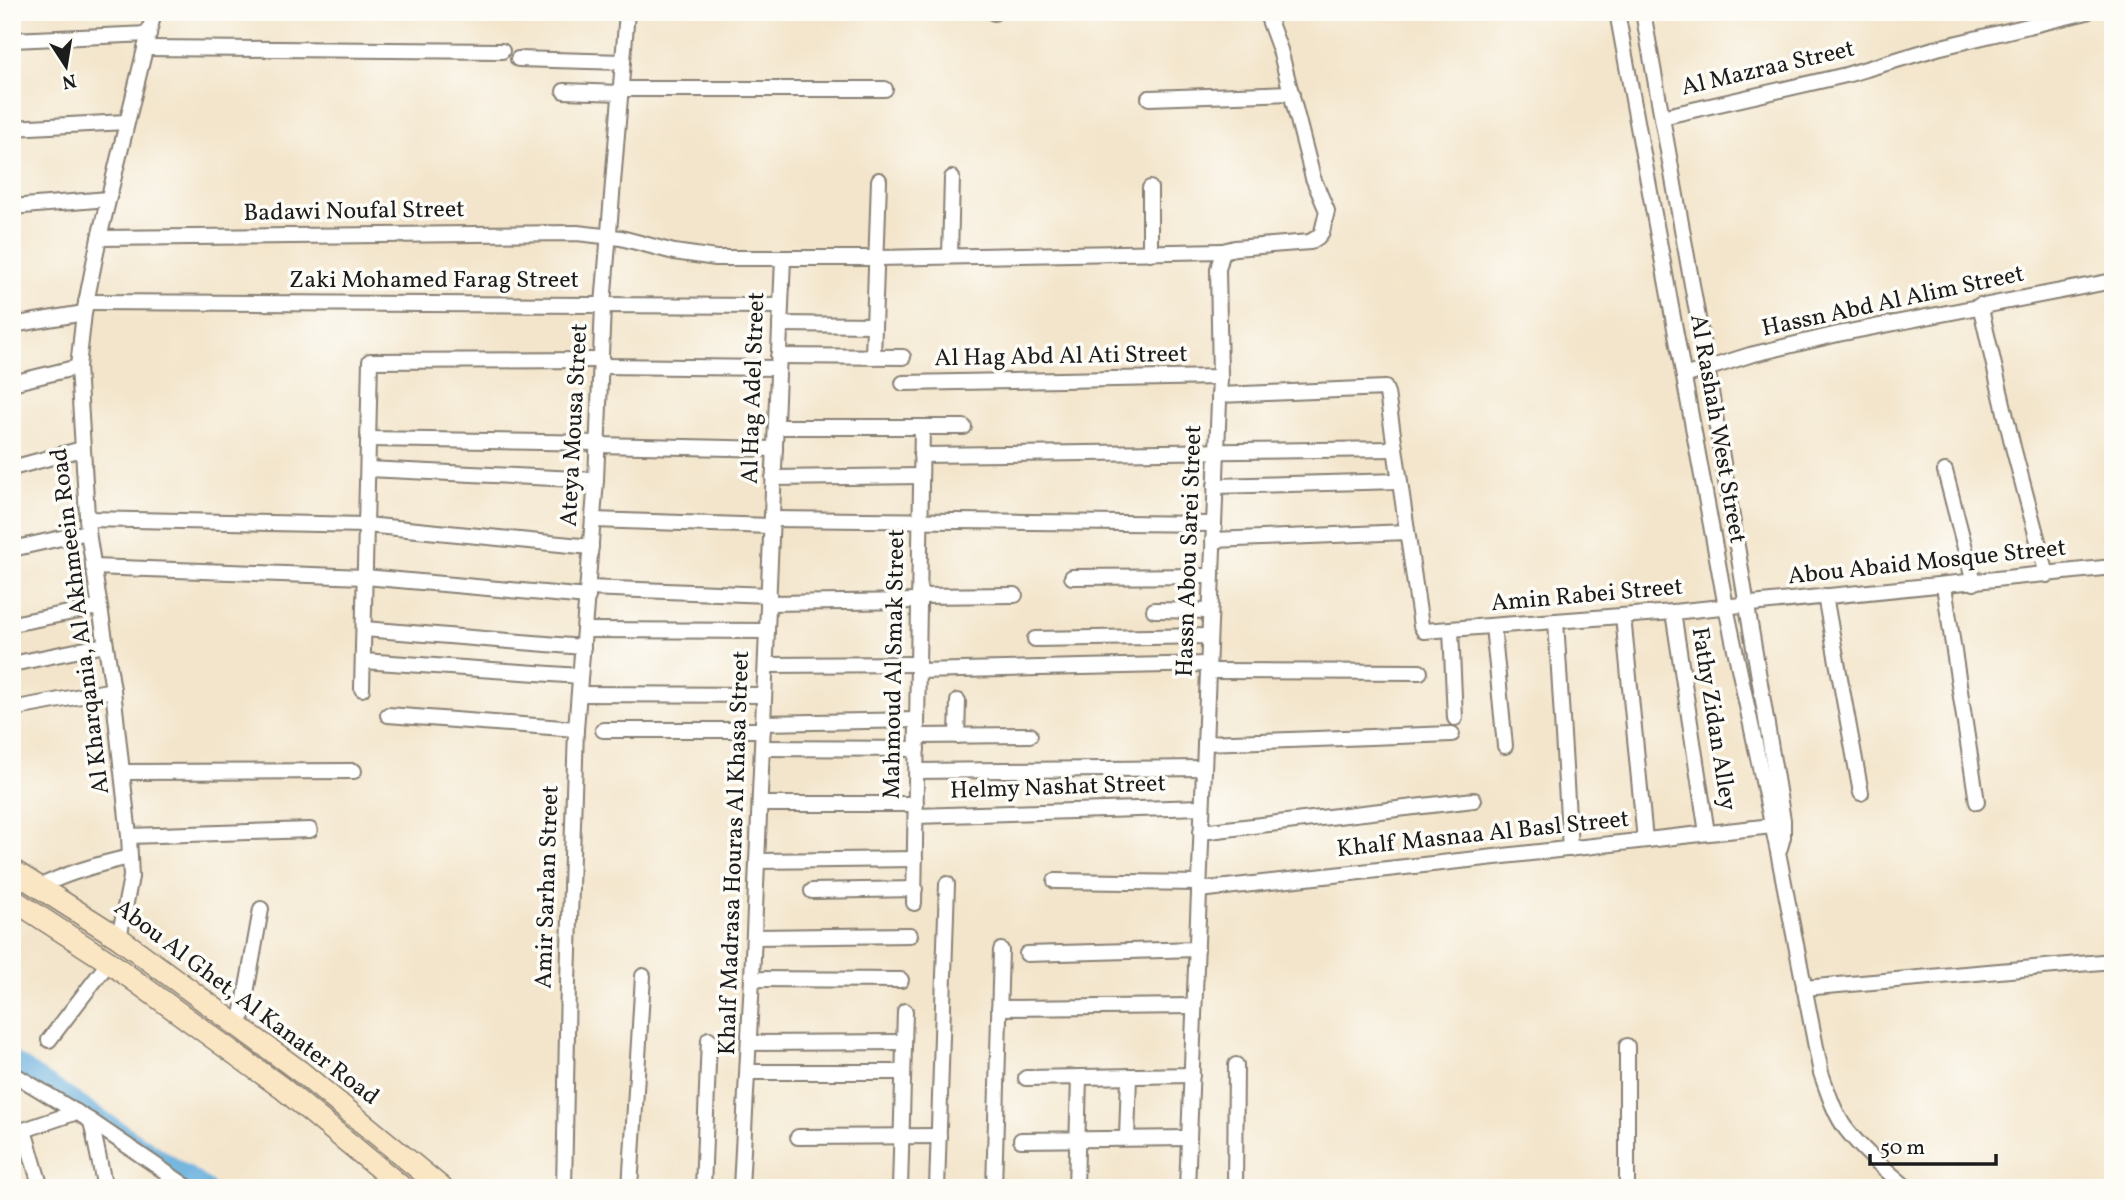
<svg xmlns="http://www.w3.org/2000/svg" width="2125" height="1200" viewBox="0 0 2125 1200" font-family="Vollkorn,serif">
	<rect width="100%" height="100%" fill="#fdfcf7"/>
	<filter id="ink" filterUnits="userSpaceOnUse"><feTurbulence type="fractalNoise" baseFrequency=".0143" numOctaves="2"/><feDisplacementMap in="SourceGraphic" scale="14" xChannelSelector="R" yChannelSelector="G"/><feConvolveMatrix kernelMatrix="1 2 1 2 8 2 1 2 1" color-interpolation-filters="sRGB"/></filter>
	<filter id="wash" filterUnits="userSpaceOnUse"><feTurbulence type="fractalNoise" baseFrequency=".00686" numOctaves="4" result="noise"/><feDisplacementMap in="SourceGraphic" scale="28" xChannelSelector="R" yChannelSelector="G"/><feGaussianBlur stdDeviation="1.57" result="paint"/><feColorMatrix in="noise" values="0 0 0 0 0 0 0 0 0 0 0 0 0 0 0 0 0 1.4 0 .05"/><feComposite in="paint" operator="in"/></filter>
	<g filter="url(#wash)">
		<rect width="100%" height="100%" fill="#f3e5cb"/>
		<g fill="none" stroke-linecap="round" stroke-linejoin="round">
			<polyline stroke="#66aedd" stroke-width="18" points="12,1060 206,1188"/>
		</g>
	</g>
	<g filter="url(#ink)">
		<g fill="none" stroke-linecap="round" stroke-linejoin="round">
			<g stroke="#888074" stroke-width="18">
				<g id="minor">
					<polyline points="994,12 994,13"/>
					<path d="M 1617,12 L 1726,607 L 1778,852 L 1821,1073 C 1828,1092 1834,1113 1846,1129 C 1863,1151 1886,1170 1907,1188"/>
					<polyline points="1643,12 1707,368 1783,820 1783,837 1780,848"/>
					<polyline points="12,40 149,34"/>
					<polyline points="145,48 502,51"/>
					<polyline points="518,59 623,62"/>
					<polyline points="621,89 885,89"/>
					<polyline points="564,91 621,93"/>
					<polyline points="1149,98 1292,93"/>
					<polyline points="1662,117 1846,75 1937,48 2087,12"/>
					<polyline points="12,128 126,122"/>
					<polyline points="1150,188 1150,253"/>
					<polyline points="12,207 108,199"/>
					<polyline points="99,238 577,233 621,238 674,252 716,258 878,258 1223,251"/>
					<polyline points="950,256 952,178"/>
					<polyline points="86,302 781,306"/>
					<polyline points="1980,305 2013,447 2047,575"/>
					<polyline points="780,324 874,325"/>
					<polyline points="12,325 84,313"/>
					<polyline points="778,356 903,357"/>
					<polyline points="873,357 879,180"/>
					<polyline points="602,366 778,368"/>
					<polyline points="1684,376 1750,355 1838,334 2113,281"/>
					<polyline points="12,383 78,367"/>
					<polyline points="903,383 1220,377"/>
					<polyline points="1219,395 1385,388 1387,393 1421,626 1424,631 1673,612 2113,567"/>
					<polyline points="776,427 964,427"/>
					<polyline points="369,439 599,443"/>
					<polyline points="598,445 775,449"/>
					<polyline points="921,455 1395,449"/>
					<polyline points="12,468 82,449"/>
					<polyline points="368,469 596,480"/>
					<polyline points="1945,471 1974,583"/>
					<polyline points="773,478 921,476"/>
					<polyline points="1215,486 1400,481"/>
					<polyline points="87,519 366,525 591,547"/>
					<polyline points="772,519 1214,524"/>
					<polyline points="593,520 771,526"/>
					<polyline points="1213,540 1407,532"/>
					<polyline points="12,549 88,532"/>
					<polyline points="93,567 365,577 588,597"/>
					<polyline points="1072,577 1212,576"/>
					<polyline points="1944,586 1977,802"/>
					<polyline points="588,588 769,595"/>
					<polyline points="919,596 1015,595"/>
					<polyline points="1825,596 1861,793"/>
					<polyline points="768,603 919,601"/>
					<polyline points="1154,610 1210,611"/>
					<polyline points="1673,612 1707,833"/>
					<polyline points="1623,616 1645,840"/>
					<polyline points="1556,621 1570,849"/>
					<polyline points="12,624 99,607"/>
					<polyline points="1493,626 1505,746"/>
					<polyline points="364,629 583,647"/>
					<polyline points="585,630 767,631"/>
					<polyline points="1451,630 1455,718"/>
					<polyline points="1035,639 1209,636"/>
					<polyline points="363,661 580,676"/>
					<polyline points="12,664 105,645"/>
					<polyline points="766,665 918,664"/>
					<polyline points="918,671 1208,664"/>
					<polyline points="1208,671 1420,672"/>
					<polyline points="362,689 370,361 602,360"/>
					<polyline points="579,694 764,695"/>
					<polyline points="12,709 113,690"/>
					<polyline points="388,715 576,729"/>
					<polyline points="763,723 917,720"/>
					<polyline points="603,730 763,730"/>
					<polyline points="917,736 1030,735"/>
					<polyline points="957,736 958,701"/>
					<polyline points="1205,743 1452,734"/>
					<polyline points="762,748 917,749"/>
					<polyline points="917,771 1204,768"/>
					<polyline points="123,772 354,771"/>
					<polyline points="760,804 916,804"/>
					<polyline points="916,816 1202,807"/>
					<polyline points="1201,832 1474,800"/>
					<polyline points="129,836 310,830"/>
					<polyline points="757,861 915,859"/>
					<polyline points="1055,881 1199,883"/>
					<path d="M 39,887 C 69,872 98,864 130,857"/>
					<polyline points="1199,890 1772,826"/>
					<polyline points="812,891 915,889"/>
					<polyline points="914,903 922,427"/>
					<polyline points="754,937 910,935"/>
					<polyline points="119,938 131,877 129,836 113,690 88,532 78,367 84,313 99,238 154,12"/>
					<polyline points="1027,954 1197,949"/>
					<polyline points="752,979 901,980"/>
					<polyline points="1804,988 2113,961"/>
					<polyline points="999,1008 1194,1006"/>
					<polyline points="240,1027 261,909"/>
					<polyline points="49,1040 109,962"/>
					<polyline points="749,1043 904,1042"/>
					<polyline points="1627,1046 1627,1188"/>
					<polyline points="748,1072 903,1072"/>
					<polyline points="12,1073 91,1121 189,1188"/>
					<polyline points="1026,1078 1192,1075"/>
					<polyline points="91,1121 105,1188"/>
					<polyline points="24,1130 41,1188"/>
					<polyline points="12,1134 77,1112"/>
					<polyline points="798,1137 939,1136"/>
					<polyline points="1127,1138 1129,1076"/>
					<polyline points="1021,1140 1189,1138"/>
					<polyline points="564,1188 568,982 576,729 596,480 603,305 627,12"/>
					<polyline points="630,1188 643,976"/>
					<polyline points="703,1188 709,1039"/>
					<polyline points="741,1188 752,979 783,259"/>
					<polyline points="900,1188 905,1011"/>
					<polyline points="937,1188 947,884"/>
					<polyline points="994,1188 1001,950"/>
					<polyline points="1076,1188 1079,1077"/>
					<polyline points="1187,1188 1220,377 1218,269 1223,251 1235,248 1310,242 1318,237 1322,232 1327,211 1313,178 1280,50 1266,12"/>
					<polyline points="1235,1188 1236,1065"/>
				</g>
			</g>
			<g stroke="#888074" stroke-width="24">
				<g id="secondary">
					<polyline points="12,870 119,938 302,1073 442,1188"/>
					<polyline points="12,899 109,962 282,1088 403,1188"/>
				</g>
			</g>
			<use href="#minor" stroke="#fff" stroke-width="14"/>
			<use href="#secondary" stroke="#fbe6c4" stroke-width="21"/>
		</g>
	</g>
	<g text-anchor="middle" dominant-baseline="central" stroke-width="7" stroke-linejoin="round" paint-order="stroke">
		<g font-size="24" fill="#1c1c1c" stroke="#fdfcf7">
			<text transform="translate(1768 69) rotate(-13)">Al Mazraa Street</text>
			<text transform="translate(354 212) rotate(-1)">Badawi Noufal Street</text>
			<text x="434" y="281">Zaki Mohamed Farag Street</text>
			<text transform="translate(1893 302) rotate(-12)">Hassn Abd Al Alim Street</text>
			<text transform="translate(1061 357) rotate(-1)">Al Hag Abd Al Ati Street</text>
			<text transform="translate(754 388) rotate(-88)">Al Hag Adel Street</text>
			<text transform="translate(575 425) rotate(-87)">Ateya Mousa Street</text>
			<text transform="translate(1717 429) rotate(80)">Al Rashah West Street</text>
			<text transform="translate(1190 551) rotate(-88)">Hassn Abou Sarei Street</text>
			<text transform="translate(1927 563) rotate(-6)">Abou Abaid Mosque Street</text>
			<text transform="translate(1587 596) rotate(-5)">Amin Rabei Street</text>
			<text transform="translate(81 621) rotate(-97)">Al Kharqania, Al Akhmeein Road</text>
			<text transform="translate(895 664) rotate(-89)">Mahmoud Al Smak Street</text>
			<text transform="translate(1713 719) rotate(81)">Fathy Zidan Alley</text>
			<text transform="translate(1058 788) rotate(-2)">Helmy Nashat Street</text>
			<text transform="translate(1483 835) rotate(-6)">Khalf Masnaa Al Basl Street</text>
			<text transform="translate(735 853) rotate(-88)">Khalf Madrasa Houras Al Khasa Street</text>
			<text transform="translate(548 887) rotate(-88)">Amir Sarhan Street</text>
			<text transform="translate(246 1003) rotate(37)">Abou Al Ghet, Al Kanater Road</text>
		</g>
	</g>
	<rect width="2125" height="1200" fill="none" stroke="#fdfcf7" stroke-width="42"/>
	<g transform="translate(66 66) rotate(168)" stroke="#fdfcf7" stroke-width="5" paint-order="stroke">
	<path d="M0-5L12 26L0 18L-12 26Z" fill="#1c1c1c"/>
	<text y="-10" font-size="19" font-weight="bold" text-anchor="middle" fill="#1c1c1c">N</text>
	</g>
	<path d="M1870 1154v10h126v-10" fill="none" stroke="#1c1c1c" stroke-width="3.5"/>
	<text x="1880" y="1154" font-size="21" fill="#1c1c1c" stroke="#fdfcf7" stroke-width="5" paint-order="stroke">50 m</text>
</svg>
